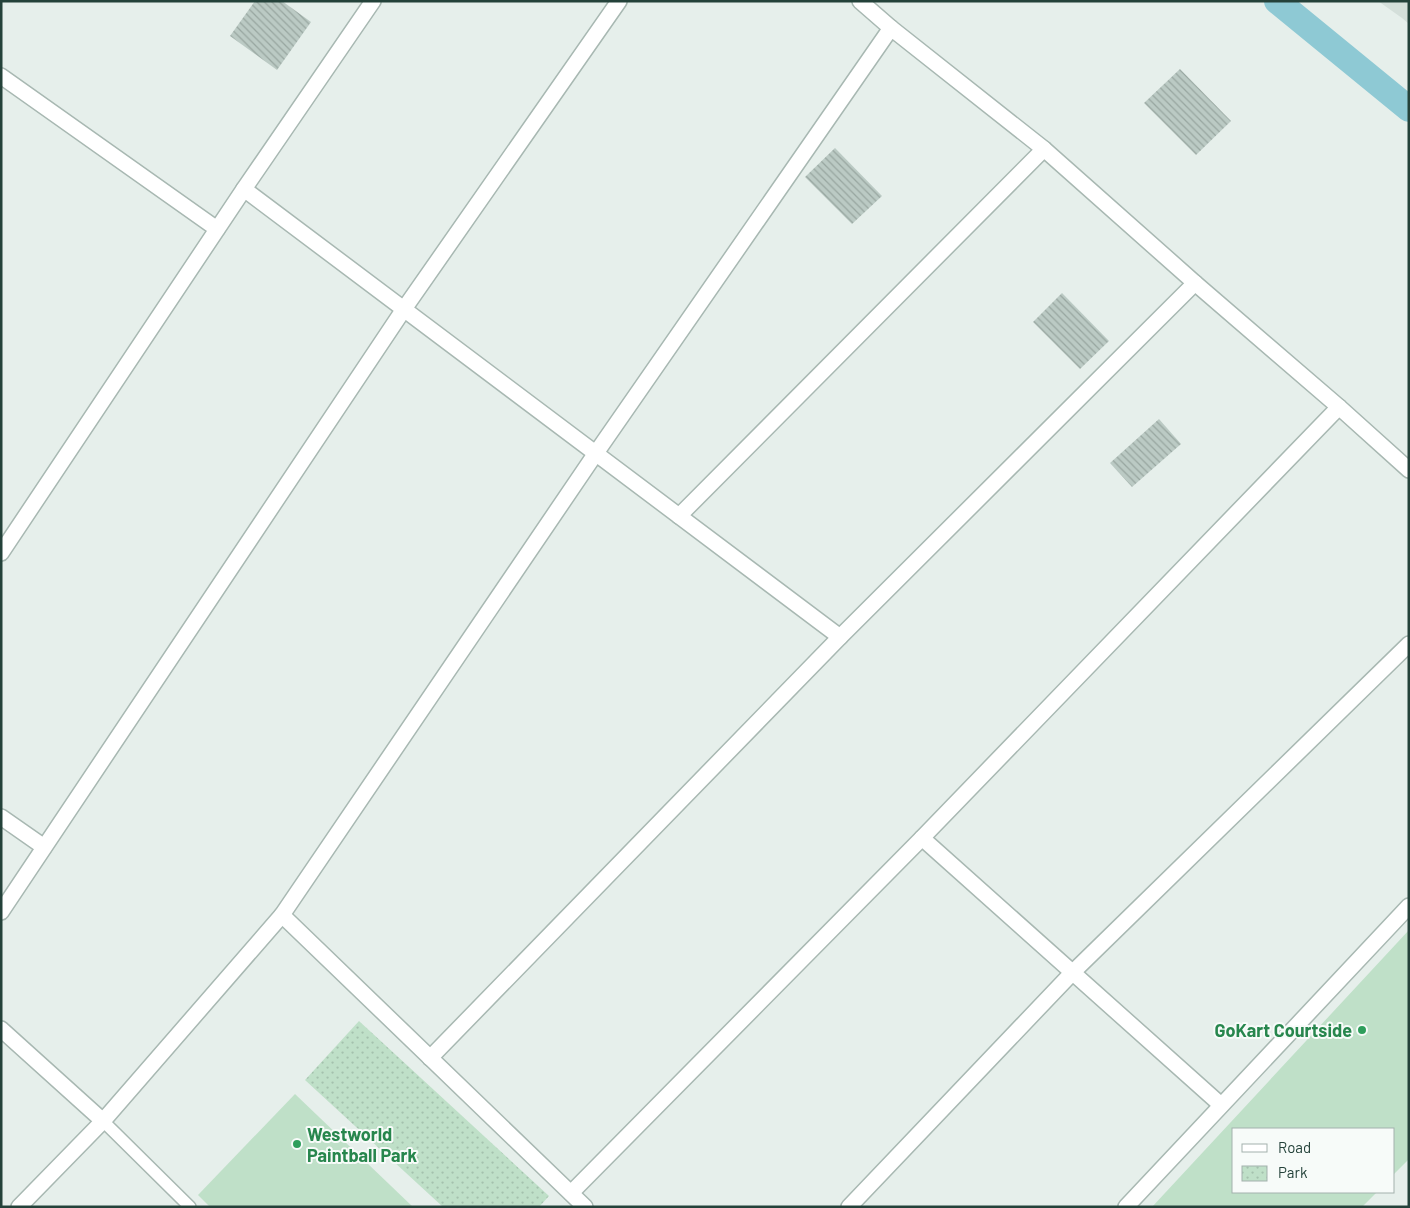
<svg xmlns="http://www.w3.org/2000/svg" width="1410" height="1208" viewBox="0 0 1410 1208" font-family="Barlow,sans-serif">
	<defs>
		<pattern id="park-dots" width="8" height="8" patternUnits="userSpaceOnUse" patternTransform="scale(1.25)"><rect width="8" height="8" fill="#bfe0c8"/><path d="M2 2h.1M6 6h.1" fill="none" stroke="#a4c1ad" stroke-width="1.8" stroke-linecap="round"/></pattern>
		<pattern id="building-back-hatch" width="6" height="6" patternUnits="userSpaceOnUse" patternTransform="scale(1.25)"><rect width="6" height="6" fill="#bbcac4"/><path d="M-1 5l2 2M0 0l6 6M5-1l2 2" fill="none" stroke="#98a6a0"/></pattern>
	</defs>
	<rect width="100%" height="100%" fill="#e6efeb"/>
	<polygon fill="#d4dfda" points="1378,1 1409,1 1409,24 1402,18"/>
	<g fill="#bfe0c8">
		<polygon points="1409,930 1409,1159 1394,1174 1394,1129 1234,1129 1234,1192 1377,1192 1362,1207 1152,1207"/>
		<polygon points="295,1094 413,1207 210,1207 198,1195"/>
	</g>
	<polygon fill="url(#park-dots)" points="359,1021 549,1196 539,1207 443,1207 305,1080"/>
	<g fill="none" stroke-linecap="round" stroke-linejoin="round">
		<polyline stroke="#8ec9d4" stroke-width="26" points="1277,1 1409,109"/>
	</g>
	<g fill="url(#building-back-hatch)">
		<polygon points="255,1 282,1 311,22 277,70 230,36"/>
		<polygon points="1180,69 1231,121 1196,155 1144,103"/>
		<polygon points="835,148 882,196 852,224 805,177"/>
		<polygon points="1062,293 1109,341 1080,369 1033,322"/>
		<polygon points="1159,419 1181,444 1132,487 1110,463"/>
	</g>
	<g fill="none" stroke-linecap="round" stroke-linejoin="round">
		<g stroke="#a8b8b2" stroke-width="14">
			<polyline id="service" points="103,1121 190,1207"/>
		</g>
		<g stroke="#a8b8b2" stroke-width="18">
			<g id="minor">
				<polyline points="860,1 891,28"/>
				<polyline points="1,76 217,229"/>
				<polyline points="244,189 840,637"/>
				<polyline points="679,516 1044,149"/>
				<polyline points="1,553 244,189 373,1"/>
				<polyline points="1,817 44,847"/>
				<polyline points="922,838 1221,1105"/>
				<polyline points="1,912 404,309 619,1"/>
				<polyline points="1,1029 103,1121"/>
				<polyline points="430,1058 840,637 1195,283"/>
				<polyline points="571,1193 922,838 1339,407"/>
				<polyline points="19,1207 103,1121 282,915"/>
				<polyline points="585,1207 282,915 596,453 891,28 1044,149 1195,283 1339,407 1409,470"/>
				<polyline points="849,1207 1072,973 1409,644"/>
				<polyline points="1126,1207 1409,906"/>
			</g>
		</g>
		<use href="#service" stroke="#fff" stroke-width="11"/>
		<use href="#minor" stroke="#fff" stroke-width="15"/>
	</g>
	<g fill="#2e9e5b" stroke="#f7fbf9" stroke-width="2">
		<circle cx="1362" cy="1030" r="5"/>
		<circle cx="297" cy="1144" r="5"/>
	</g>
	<g text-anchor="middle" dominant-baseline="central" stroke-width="4" stroke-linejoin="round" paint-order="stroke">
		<g font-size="18" font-weight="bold" fill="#27864d" stroke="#f7fbf9" text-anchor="end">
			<text x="1352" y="1030">GoKart Courtside</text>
			<text x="307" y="1134" text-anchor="start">Westworld<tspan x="307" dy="21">Paintball Park</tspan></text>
		</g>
	</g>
	<rect width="1410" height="1208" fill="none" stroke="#24423a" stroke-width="5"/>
	<rect x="1232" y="1128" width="162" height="65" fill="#f7fbf9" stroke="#a3b1ad"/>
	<rect x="1242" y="1144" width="25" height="8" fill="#ffffff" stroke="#a3b1ad"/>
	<text x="1278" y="1153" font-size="15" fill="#24423a">Road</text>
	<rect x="1242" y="1166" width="25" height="15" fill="url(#park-dots)" stroke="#a3b1ad"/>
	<text x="1278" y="1178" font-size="15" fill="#24423a">Park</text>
</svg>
